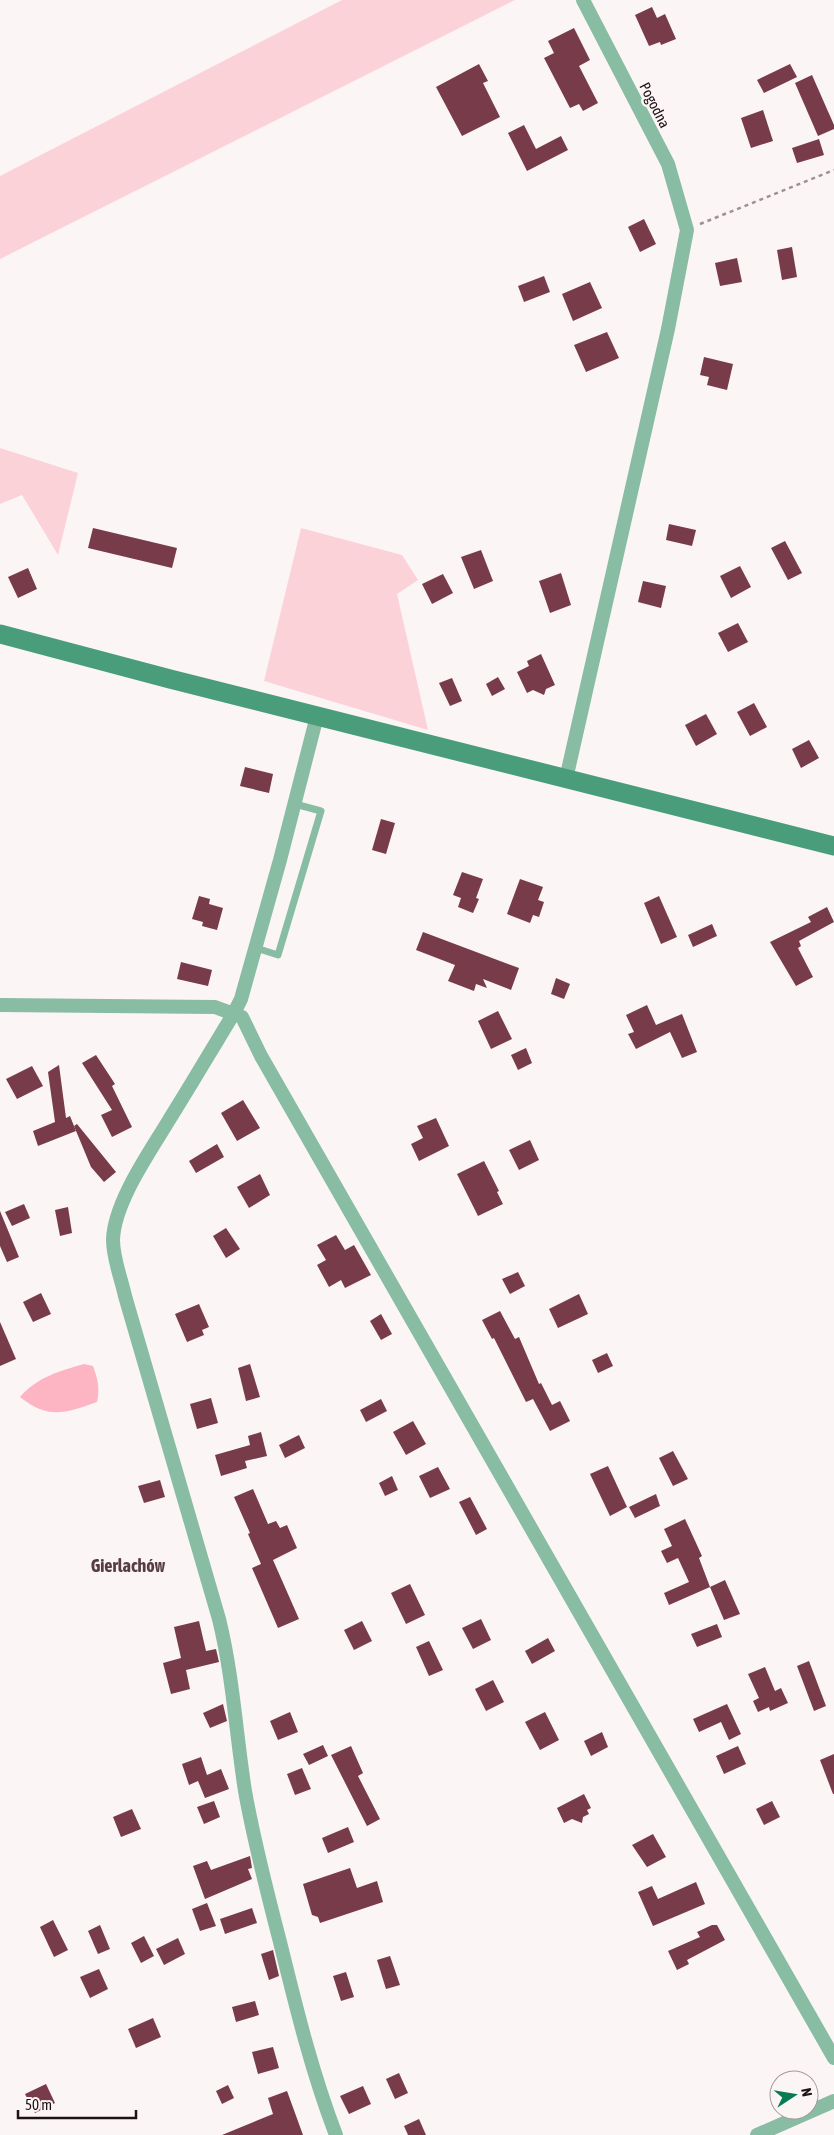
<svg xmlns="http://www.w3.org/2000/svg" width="834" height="2135" viewBox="0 0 834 2135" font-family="'Asap Condensed',sans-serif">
	<rect width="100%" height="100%" fill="#fcf5f6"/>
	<g fill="#fcd2d9">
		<polygon points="342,0 515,0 0,259 0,176"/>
		<polygon points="0,448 78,473 58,555 22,495 0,504"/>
		<polygon points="301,528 402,555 418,580 397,594 428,730 264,681"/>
	</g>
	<path fill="#fdb5c3" d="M 84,1364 L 93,1366 C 98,1380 100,1388 97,1402 C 66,1413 48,1420 20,1397 C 37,1377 60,1371 84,1364 Z"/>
	<g fill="#773b49">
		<polygon points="652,7 657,18 665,14 676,39 661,45 660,42 649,46 635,15"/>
		<polygon points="574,28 590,60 579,66 598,103 583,111 579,104 570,108 544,58 554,53 548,41"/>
		<polygon points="479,64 488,81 483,83 500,117 462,136 436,87"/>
		<polygon points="790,64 797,77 764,93 757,80"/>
		<polygon points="812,75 834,125 834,129 818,136 795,83"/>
		<polygon points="763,110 773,141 751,148 741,118"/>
		<polygon points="524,125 536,149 561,136 568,150 527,171 508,133"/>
		<polygon points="819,139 824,155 797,163 792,148"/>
		<polygon points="644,219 656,244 640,252 628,227"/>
		<polygon points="792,247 797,277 782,280 777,250"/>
		<polygon points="737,258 742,282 720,286 715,263"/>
		<polygon points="544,276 550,292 524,302 518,286"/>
		<polygon points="590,282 602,308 573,321 562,294"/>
		<polygon points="607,332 619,358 586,372 574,345"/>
		<polygon points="704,357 733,364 727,390 707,385 709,377 700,375"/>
		<polygon points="669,524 696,530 692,546 666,540"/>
		<polygon points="93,528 177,548 172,568 88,548"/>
		<polygon points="785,541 802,573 788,580 771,548"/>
		<polygon points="481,550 493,581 474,589 461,557"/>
		<polygon points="740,566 751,587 731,598 720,576"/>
		<polygon points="28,568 37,589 18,598 8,577"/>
		<polygon points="561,573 571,605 550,613 539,581"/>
		<polygon points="443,574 453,593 432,604 422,584"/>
		<polygon points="643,581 666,586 661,608 638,602"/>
		<polygon points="738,623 748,642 728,652 718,633"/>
		<polygon points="541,654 555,685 546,689 544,695 533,690 527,693 517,672 529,666 527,661"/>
		<polygon points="498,677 505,689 492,696 486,684"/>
		<polygon points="452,678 462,701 450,706 439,683"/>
		<polygon points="754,703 767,727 750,736 737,712"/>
		<polygon points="706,714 717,734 696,746 685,725"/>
		<polygon points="809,740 819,758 801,768 792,749"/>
		<polygon points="245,767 273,774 269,793 240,786"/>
		<polygon points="381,819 395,823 386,854 372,850"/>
		<polygon points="462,872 483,879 476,898 479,899 473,913 458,907 461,898 453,895"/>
		<polygon points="520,879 543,887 538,900 544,902 539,917 533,915 530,923 507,914"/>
		<polygon points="199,896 210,899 209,904 223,908 217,930 202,926 203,922 192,919"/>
		<polygon points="659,896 677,937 661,944 644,903"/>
		<polygon points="827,907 834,922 799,941 801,946 798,948 813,977 796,986 770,942 811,922 808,917"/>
		<polygon points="712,924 717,936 693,947 688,935"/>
		<polygon points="423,932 519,968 511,990 483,979 487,988 476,984 474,991 448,981 455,965 416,950"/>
		<polygon points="181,962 212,970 208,986 177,979"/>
		<polygon points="556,978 570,984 564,999 551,994"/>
		<polygon points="647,1005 656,1025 682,1014 697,1052 682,1058 670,1032 636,1049 628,1034 634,1032 626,1015"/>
		<polygon points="498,1011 512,1039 491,1049 478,1021"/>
		<polygon points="526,1048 532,1063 518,1070 511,1055"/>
		<polygon points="96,1055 115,1084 112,1086 132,1127 112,1137 101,1115 112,1110 82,1063"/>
		<polygon points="59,1065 66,1118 70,1116 76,1131 38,1146 33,1131 55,1122 48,1072"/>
		<polygon points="32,1066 43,1086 17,1099 6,1079"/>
		<polygon points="243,1100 260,1128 237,1141 221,1113"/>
		<polygon points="436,1118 449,1146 419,1161 411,1144 423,1138 417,1126"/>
		<polygon points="77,1124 116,1172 104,1182 91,1167 74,1126"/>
		<polygon points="530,1140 539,1160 519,1170 509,1150"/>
		<polygon points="217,1144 224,1157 196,1173 189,1161"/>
		<polygon points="484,1161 499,1191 497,1192 503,1204 478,1216 457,1174"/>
		<polygon points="260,1174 270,1195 249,1208 237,1187"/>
		<polygon points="24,1204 30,1218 12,1226 5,1212"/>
		<polygon points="68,1207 72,1233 60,1236 55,1210"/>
		<polygon points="0,1211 19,1257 7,1262 0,1246"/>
		<polygon points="226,1228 240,1249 226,1258 213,1236"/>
		<polygon points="336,1235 345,1250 354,1245 371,1275 345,1288 341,1280 329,1287 317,1265 326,1260 317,1245"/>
		<polygon points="518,1272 525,1286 510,1294 502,1279"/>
		<polygon points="41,1293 51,1314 33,1322 23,1302"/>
		<polygon points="579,1294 588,1314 558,1328 549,1309"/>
		<polygon points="199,1304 209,1327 202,1330 204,1335 187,1342 175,1314"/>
		<polygon points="500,1311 515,1339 519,1337 539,1384 541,1383 552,1405 560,1401 570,1421 550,1431 533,1399 526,1402 494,1338 492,1339 482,1320"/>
		<polygon points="381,1314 392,1334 381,1340 370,1321"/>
		<polygon points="0,1322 16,1359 0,1366"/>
		<polygon points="607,1353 613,1366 598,1373 592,1360"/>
		<polygon points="250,1364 260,1397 246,1401 238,1368"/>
		<polygon points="211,1398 218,1423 197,1429 190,1404"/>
		<polygon points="381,1399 387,1411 366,1422 360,1410"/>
		<polygon points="413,1421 426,1444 406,1455 393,1432"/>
		<polygon points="261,1432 267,1456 245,1461 247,1468 221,1476 215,1455 250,1445 248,1436"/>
		<polygon points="299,1435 305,1448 285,1458 279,1445"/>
		<polygon points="673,1451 688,1479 673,1486 659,1458"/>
		<polygon points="608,1466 627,1507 610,1516 590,1474"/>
		<polygon points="438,1467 450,1489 430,1498 419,1476"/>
		<polygon points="392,1476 398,1490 385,1496 379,1483"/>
		<polygon points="160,1480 165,1497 144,1503 138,1486"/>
		<polygon points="253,1489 268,1524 276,1521 280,1528 287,1525 297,1548 273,1560 299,1619 278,1628 252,1568 261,1564 248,1534 250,1533 234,1497"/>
		<polygon points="656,1494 660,1506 635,1518 629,1507"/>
		<polygon points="470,1497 487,1529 476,1535 459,1502"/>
		<polygon points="685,1519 702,1556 699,1558 710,1587 669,1605 664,1593 689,1582 678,1558 667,1563 661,1551 672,1546 664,1529"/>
		<polygon points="725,1580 740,1614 724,1620 710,1587"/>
		<polygon points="410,1584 425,1615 406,1624 391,1593"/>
		<polygon points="481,1619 491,1640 473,1649 462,1628"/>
		<polygon points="199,1621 206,1651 216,1649 219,1662 186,1670 190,1689 171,1694 163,1663 181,1658 174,1627"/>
		<polygon points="362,1621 372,1641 354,1650 344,1630"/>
		<polygon points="717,1624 722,1637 697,1647 691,1634"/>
		<polygon points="548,1638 555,1651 532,1664 525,1651"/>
		<polygon points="429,1641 443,1670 429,1676 416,1647"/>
		<polygon points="809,1661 826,1706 814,1711 797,1666"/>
		<polygon points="765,1667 775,1691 781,1688 788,1703 770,1711 769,1707 758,1712 753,1701 759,1698 748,1674"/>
		<polygon points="493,1680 504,1702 486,1711 475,1689"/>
		<polygon points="223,1704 227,1721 210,1728 203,1713"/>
		<polygon points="727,1704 741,1734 729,1740 721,1722 699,1732 693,1719"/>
		<polygon points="290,1712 298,1732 278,1740 270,1721"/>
		<polygon points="545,1712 559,1740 540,1750 525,1722"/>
		<polygon points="602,1732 608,1747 591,1756 584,1741"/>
		<polygon points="323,1745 328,1756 309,1765 303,1754"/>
		<polygon points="351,1746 363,1773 358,1776 380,1819 367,1826 331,1755"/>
		<polygon points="738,1746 746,1764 724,1774 716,1756"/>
		<polygon points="834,1754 834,1794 833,1794 820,1760"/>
		<polygon points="201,1757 207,1775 221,1769 229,1789 205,1798 198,1781 189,1785 182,1764"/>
		<polygon points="302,1768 311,1789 295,1795 287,1774"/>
		<polygon points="584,1794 591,1808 587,1810 589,1814 583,1817 582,1823 572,1819 564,1823 557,1808"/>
		<polygon points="214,1801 220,1817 204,1824 197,1807"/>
		<polygon points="772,1801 780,1817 764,1825 756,1809"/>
		<polygon points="132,1809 141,1829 121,1837 113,1817"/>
		<polygon points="348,1827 354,1842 328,1853 322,1838"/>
		<polygon points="653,1834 666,1857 647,1867 632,1845"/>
		<polygon points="250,1856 252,1868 248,1869 252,1879 205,1899 193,1866 207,1861 211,1870"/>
		<polygon points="350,1868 357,1888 377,1881 383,1902 320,1923 318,1917 312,1915 303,1884"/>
		<polygon points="696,1882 705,1904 653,1926 638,1892 652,1886 658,1899"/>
		<polygon points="207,1903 216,1926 200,1931 192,1909"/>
		<polygon points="252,1908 257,1923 225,1934 220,1919"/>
		<polygon points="53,1920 68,1950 54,1957 40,1927"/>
		<polygon points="100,1925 110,1949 98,1954 88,1931"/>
		<polygon points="712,1925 717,1925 725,1940 687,1960 689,1964 677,1970 668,1951 700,1937 697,1932"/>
		<polygon points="144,1936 154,1956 141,1963 131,1943"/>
		<polygon points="178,1938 185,1954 164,1965 156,1949"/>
		<polygon points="273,1950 279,1976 269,1980 261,1954"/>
		<polygon points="390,1956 400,1985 386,1989 377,1960"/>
		<polygon points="99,1969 108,1989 90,1998 80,1977"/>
		<polygon points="346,1972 354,1997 341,2001 333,1976"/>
		<polygon points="255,2001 259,2015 236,2022 232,2007"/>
		<polygon points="153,2018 161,2037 136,2048 128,2029"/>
		<polygon points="273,2047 279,2068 258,2074 252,2052"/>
		<polygon points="399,2073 408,2093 395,2099 386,2079"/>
		<polygon points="46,2084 55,2103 35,2113 25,2094"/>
		<polygon points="228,2085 234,2098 222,2104 216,2091"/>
		<polygon points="363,2086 371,2104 349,2114 340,2096"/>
		<polygon points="287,2091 303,2135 222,2135 273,2114 268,2098"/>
		<polygon points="419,2119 426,2135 408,2135 404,2126"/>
	</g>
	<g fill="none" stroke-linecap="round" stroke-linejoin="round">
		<polyline stroke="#9b9293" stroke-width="2.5" stroke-dasharray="4 4" stroke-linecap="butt" points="700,224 834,170"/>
		<polyline stroke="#88bca3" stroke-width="7" points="256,948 278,955 321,811 295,804"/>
		<g stroke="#88bca3" stroke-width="14">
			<path d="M 317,716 L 280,860 L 241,999 L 234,1013 C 212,1049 191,1085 169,1120 C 150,1152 114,1202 113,1240 C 113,1258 121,1278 125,1296 L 219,1619 C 233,1676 236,1734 245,1791 C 254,1842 267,1892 280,1942 C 296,2007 312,2073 336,2135"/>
			<polyline points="566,779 668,329 687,230 668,164 583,0"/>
			<polyline points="0,1005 215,1007 242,1017 261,1056 834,2058"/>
			<polyline points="757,2135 834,2101"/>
		</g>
		<polyline stroke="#499d7a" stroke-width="19" points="0,634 170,679 834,846"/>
	</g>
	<g text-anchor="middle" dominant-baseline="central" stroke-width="5" stroke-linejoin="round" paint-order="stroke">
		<g font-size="15" fill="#1d1214" stroke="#fcf5f6">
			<text transform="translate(655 105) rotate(63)">Pogodna</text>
		</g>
		<g font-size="18" font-weight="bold" fill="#573c41" stroke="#fcf5f6">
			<text x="128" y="1565">Gierlachów</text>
		</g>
	</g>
	<g transform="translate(794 2095) rotate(78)"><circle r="24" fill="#fcf5f6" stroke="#a39a9c"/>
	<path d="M0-4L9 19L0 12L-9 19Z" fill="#087a56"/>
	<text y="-8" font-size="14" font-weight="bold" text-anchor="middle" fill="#1d1214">N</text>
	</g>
	<path d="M18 2110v8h118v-8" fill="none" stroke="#1d1214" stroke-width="2.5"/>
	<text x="25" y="2110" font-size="15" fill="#1d1214" stroke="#fcf5f6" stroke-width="4" paint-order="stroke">50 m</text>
</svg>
